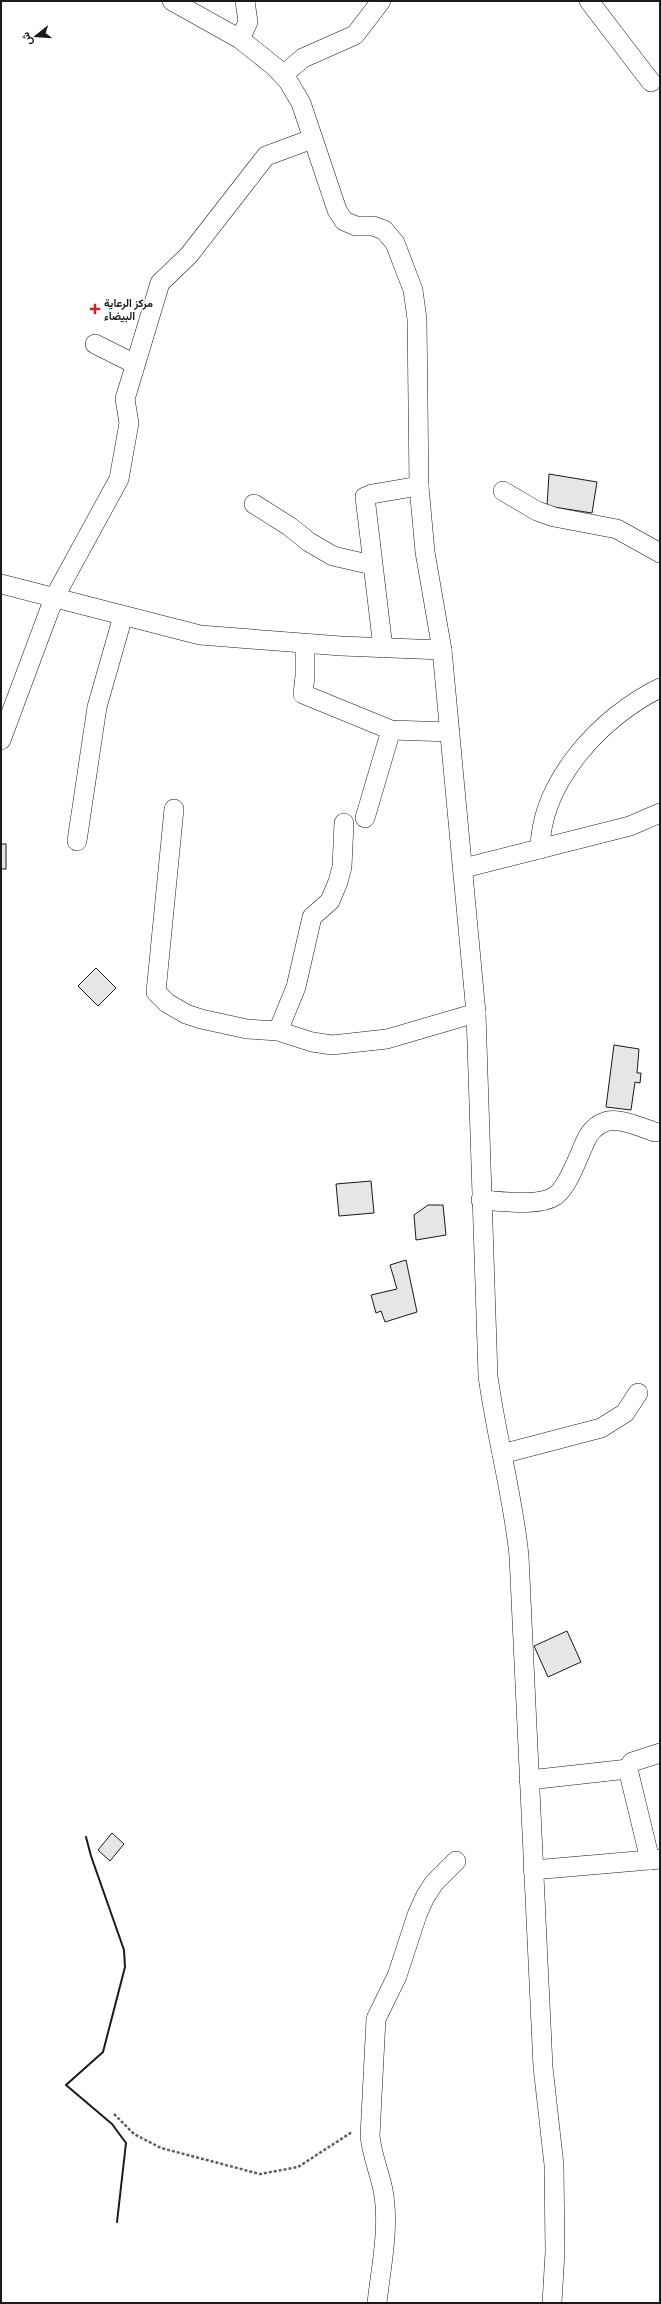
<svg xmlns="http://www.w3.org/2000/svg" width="661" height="2304" viewBox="0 0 661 2304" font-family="'Fira Sans Condensed',Vazirmatn,sans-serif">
	<rect width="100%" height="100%" fill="#fff"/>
	<g fill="#e6e6e6" stroke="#1a1a1a">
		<polygon points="549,474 597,482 592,513 547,506"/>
		<rect x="1" y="844" width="5" height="25"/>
		<polygon points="96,968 116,988 98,1006 78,986"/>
		<polygon points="614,1045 639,1049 637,1073 641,1073 640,1083 635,1082 631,1110 606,1107"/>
		<polygon points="371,1181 374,1213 339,1216 336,1184"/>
		<polygon points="428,1205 443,1205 446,1235 416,1240 414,1215"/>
		<polygon points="406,1260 417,1312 385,1322 381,1311 376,1313 371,1295 397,1289 390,1265"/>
		<polygon points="567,1631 581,1662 548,1677 534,1646"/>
		<polygon points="112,1833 124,1844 110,1861 98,1850"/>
	</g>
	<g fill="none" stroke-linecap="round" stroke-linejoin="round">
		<g stroke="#1a1a1a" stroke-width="20">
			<g id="minor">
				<path d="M 172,1 L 240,39 L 275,67 L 288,81 L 301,103 L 337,210 L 344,221 L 356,226 L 373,226 L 384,230 L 395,243 L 413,290 L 417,319 L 419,486 L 425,552 L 442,650 L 476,1013 L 488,1376 C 496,1436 513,1495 519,1556 L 543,2067 L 554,2165 L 555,2252 L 552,2303"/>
				<polyline points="589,1 651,82"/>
				<polyline points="240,39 248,22 245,1"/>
				<polyline points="283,75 303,58 355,35 381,1"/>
				<polyline points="95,344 135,364"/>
				<polyline points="503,491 537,511 554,517 617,529 660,553"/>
				<polyline points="254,504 289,526 309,542 333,556 372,565"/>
				<polyline points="1,584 200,635 341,646 442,650"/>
				<polyline points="305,644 305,676 303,694 391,730 450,732"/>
				<polyline points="383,648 365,497 372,494 419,486"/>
				<polyline points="1,740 54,598 119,479 129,423 125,399 160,283 189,255 266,156 312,139"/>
				<polyline points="174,809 156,992 167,1003 186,1014 201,1019 247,1029 278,1031 312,1042 332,1045 387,1039 476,1013"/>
				<polyline points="365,818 391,730"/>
				<polyline points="77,841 97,707 123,616"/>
				<path d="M 540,849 C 541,781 602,716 660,688"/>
				<polyline points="464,868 630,826 660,813"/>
				<polyline points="278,1031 296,987 312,917 330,901 338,882 342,867 344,823"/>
				<path d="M 481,1200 C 501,1201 539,1207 555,1196 C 569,1187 580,1151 588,1136 C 606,1109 630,1124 655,1132"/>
				<polyline points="502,1454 601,1428 625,1413 638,1393"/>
				<polyline points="529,1780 628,1769"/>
				<polyline points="650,1860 628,1769 632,1762 660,1753"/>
				<polyline points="533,1870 660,1859"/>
				<path d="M 377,2303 C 381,2267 390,2226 383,2190 C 379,2171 372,2155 370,2136 L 376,2019 L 397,1976 L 417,1915 L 425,1897 L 434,1883 L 456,1861"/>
			</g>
		</g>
		<polyline stroke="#5f5f5f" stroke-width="2.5" stroke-dasharray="3 2" stroke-linecap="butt" points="114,2114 134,2134 161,2148 260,2174 298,2167 352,2132"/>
		<use href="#minor" stroke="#fff" stroke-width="19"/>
		<polyline stroke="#1a1a1a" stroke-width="2" points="86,1837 91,1856 124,1950 125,1967 103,2052 66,2085 112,2124 126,2143 117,2222"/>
	</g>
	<path fill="#c62828" stroke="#fff" stroke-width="1.5" d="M93 303h4v4h4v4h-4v4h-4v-4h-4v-4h4z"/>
	<g text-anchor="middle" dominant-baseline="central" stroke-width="3" stroke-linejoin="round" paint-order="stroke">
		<g font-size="11" font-weight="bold" fill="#1a1a1a" stroke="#fff" text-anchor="start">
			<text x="104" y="303">مركز الرعاية<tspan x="104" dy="13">البيضاء</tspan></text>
		</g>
	</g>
	<rect width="661" height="2304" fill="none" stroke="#1a1a1a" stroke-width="4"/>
	<g transform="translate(36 36) rotate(253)" stroke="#ffffff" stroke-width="3" paint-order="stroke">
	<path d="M0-3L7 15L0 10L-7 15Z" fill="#1a1a1a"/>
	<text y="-6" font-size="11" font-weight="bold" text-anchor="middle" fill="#1a1a1a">ش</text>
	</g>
</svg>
